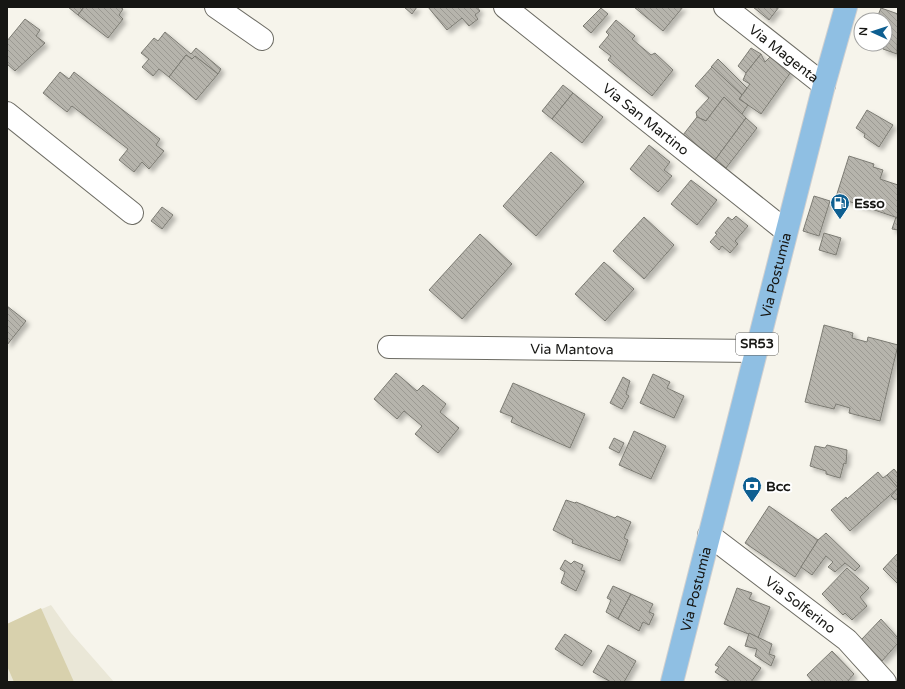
<svg xmlns="http://www.w3.org/2000/svg" width="905" height="689" viewBox="0 0 905 689" font-family="'Varela Round',sans-serif">
	<defs>
		<pattern id="building-back-hatch" width="6" height="6" patternUnits="userSpaceOnUse"><rect width="6" height="6" fill="#b6b4ac"/><path d="M-1 5l2 2M0 0l6 6M5-1l2 2" fill="none" stroke="#9c9a93"/></pattern>
		<filter id="shadow"><feDropShadow dx="3.5" dy="3.5" stdDeviation="2" flood-color="#0004"/></filter>
	</defs>
	<rect width="100%" height="100%" fill="#f6f4eb"/>
	<polygon fill="#eae7d7" points="51,605 71,633 114,682 7,682 7,624"/>
	<polygon fill="#d8d1ad" points="41,608 74,682 14,682 7,666 7,624"/>
	<g fill="url(#building-back-hatch)" stroke="#7c7b73" filter="url(#shadow)">
		<polygon points="68,7 84,7 78,15"/>
		<polygon points="84,7 120,7 123,9 119,15 123,19 108,38 78,15"/>
		<polygon points="404,7 417,7 412,14"/>
		<polygon points="428,7 477,7 480,11 475,15 478,19 469,26 462,18 447,30"/>
		<polygon points="634,7 683,7 663,31"/>
		<polygon points="753,7 779,7 769,20"/>
		<polygon points="601,8 608,14 591,33 583,26"/>
		<polygon points="881,8 898,14 897,54 883,49 884,46 878,44 885,44 885,20 876,20"/>
		<polygon points="25,19 40,30 36,36 45,43 15,71 7,64 7,41"/>
		<polygon points="616,20 635,36 632,39 651,55 655,53 673,70 652,96 608,60 611,56 599,47 609,35 606,32"/>
		<polygon points="165,32 191,54 196,48 221,69 218,74 195,56 192,59 186,55 169,77 159,69 153,76 142,67 149,59 141,53 154,38 158,41"/>
		<polygon points="751,48 761,54 746,73 738,66"/>
		<polygon points="761,54 765,62 771,56 791,72 761,114 739,99 750,84 743,80 746,73"/>
		<polygon points="186,55 192,59 195,56 218,74 196,100 169,77"/>
		<polygon points="718,59 747,88 742,95 711,67"/>
		<polygon points="712,67 742,95 739,99 748,105 742,114 724,97 706,121 697,117 696,112 709,98 695,86"/>
		<polygon points="60,72 69,79 74,72 160,139 156,145 164,151 149,169 142,162 134,172 119,160 128,149 72,106 67,112 43,93"/>
		<polygon points="563,85 573,93 552,119 542,111"/>
		<polygon points="573,93 603,117 582,143 552,119"/>
		<polygon points="724,97 746,118 715,160 683,135 697,117 706,121"/>
		<polygon points="867,110 893,125 879,147 864,137 865,134 856,128"/>
		<polygon points="746,118 757,128 726,168 715,160"/>
		<polygon points="649,145 670,162 664,170 672,176 658,192 630,169"/>
		<polygon points="551,152 584,182 536,236 503,206"/>
		<polygon points="849,156 874,164 873,167 883,170 880,179 898,185 898,218 836,197"/>
		<polygon points="691,180 717,200 697,225 671,204"/>
		<polygon points="814,196 830,201 819,236 803,231"/>
		<polygon points="162,207 173,215 162,229 151,221"/>
		<polygon points="736,216 748,226 735,241 738,244 730,253 722,246 719,250 710,242 717,234 715,233 728,217 732,220"/>
		<polygon points="644,217 674,245 644,279 613,251"/>
		<polygon points="896,217 898,218 898,230 892,229"/>
		<polygon points="824,233 841,238 836,255 819,250"/>
		<polygon points="480,234 512,264 462,319 429,290"/>
		<polygon points="604,262 634,289 605,321 575,294"/>
		<polygon points="7,306 26,321 7,345"/>
		<polygon points="824,325 853,333 852,338 867,342 868,337 898,345 880,421 849,413 850,408 836,404 834,409 805,402"/>
		<polygon points="396,373 417,391 423,385 446,404 440,412 459,428 438,453 415,434 422,426 404,411 397,419 374,399"/>
		<polygon points="653,374 670,382 667,388 684,396 674,418 640,403"/>
		<polygon points="623,377 630,381 626,394 629,396 622,409 610,403"/>
		<polygon points="513,383 585,414 570,448 511,422 513,417 500,412"/>
		<polygon points="634,431 666,446 651,479 619,465"/>
		<polygon points="614,438 624,443 619,453 609,448"/>
		<polygon points="827,445 847,450 846,464 844,463 840,478 826,474 826,471 810,466 815,446 825,448"/>
		<polygon points="894,469 898,474 898,488 887,475"/>
		<polygon points="878,472 883,478 887,475 898,488 850,531 831,510 846,497 847,499"/>
		<polygon points="898,488 898,498 895,500 891,496"/>
		<polygon points="566,500 575,503 576,502 615,518 617,516 631,522 624,538 628,540 620,561 572,543 573,540 553,530"/>
		<polygon points="769,506 818,540 795,577 745,543"/>
		<polygon points="826,533 860,566 855,571 845,563 835,572 828,567 833,562 826,556 812,575 801,567 818,540"/>
		<polygon points="898,553 898,584 883,569"/>
		<polygon points="565,560 571,564 574,561 583,565 581,570 585,571 576,591 561,583 565,572 560,569"/>
		<polygon points="847,568 869,588 860,597 867,606 852,620 845,613 843,615 822,594"/>
		<polygon points="613,586 631,594 618,619 606,612 611,600 607,598"/>
		<polygon points="737,588 752,593 749,599 770,607 758,638 724,624"/>
		<polygon points="631,594 653,604 649,612 654,614 649,625 643,622 639,631 618,619"/>
		<polygon points="881,619 898,638 898,643 882,661 861,640"/>
		<polygon points="749,633 772,644 769,654 775,656 771,666 755,656 757,649 745,646"/>
		<polygon points="565,634 592,651 582,666 555,649"/>
		<polygon points="608,645 636,661 624,682 611,682 593,672"/>
		<polygon points="729,646 761,668 751,682 730,682 715,672 719,667 715,665"/>
		<polygon points="832,651 854,674 847,682 813,682 807,675"/>
	</g>
	<g fill="none" stroke-linecap="round" stroke-linejoin="round">
		<g stroke="#6c6b63" stroke-width="24">
			<g id="minor">
				<polyline points="216,7 262,39"/>
				<path id="s1" d="M 505,7 L 786,231"/>
				<path id="s2" d="M 725,7 L 824,85"/>
				<polyline points="7,113 132,213"/>
				<path id="s3" d="M 389,347 L 756,351"/>
				<path id="s4" d="M 709,535 L 847,640 L 885,682"/>
			</g>
		</g>
		<g stroke="#d0d0d0" stroke-width="24">
			<g id="major">
				<path id="s5" d="M 672,682 L 824,85 L 846,7"/>
			</g>
		</g>
		<use href="#minor" stroke="#fff" stroke-width="22"/>
		<use href="#major" stroke="#8fbfe3" stroke-width="22"/>
	</g>
	<defs>
		<g id="fuel-pin" transform="scale(1)"><path d="M0 17L-7.5 6A9.5 9.5 0 1 1 7.5 6Z" fill="#0e5f91" stroke="#fff"/><path d="M-5.5-6h7V0h2V4h1.3V-2.5L3-4.5l.8-.8L6-3V5H2.5V1h-1V6h-7ZM-4.2-4.7v3.2H.2V-4.7Z" fill="#fff"/></g>
		<g id="bank-pin" transform="scale(1)"><path d="M0 17L-7.5 6A9.5 9.5 0 1 1 7.5 6Z" fill="#0e5f91" stroke="#fff"/><path d="M-6-4H6V4H-6ZM0-2.3a2.3 2.3 0 1 0 0 4.6a2.3 2.3 0 1 0 0-4.6Z" fill="#fff"/></g>
	</defs>
	<g fill-rule="evenodd">
		<use href="#fuel-pin" x="840" y="203"/>
		<use href="#bank-pin" x="752" y="486"/>
	</g>
	<g text-anchor="middle" dominant-baseline="central" stroke-width="4" stroke-linejoin="round" paint-order="stroke">
		<rect fill="#fff" stroke="#5c5c5a" stroke-width="1" x="736" y="333" width="42" height="22" rx="3"/>
		<g font-size="13" font-weight="bold" fill="#161613">
			<text x="757" y="344">SR53</text>
		</g>
		<g font-size="14" fill="#161613" stroke="#fff">
			<text stroke="none"><textPath href="#s2" startOffset="75">Via Magenta</textPath></text>
			<text stroke="none"><textPath href="#s1" startOffset="180">Via San Martino</textPath></text>
			<text stroke="none"><textPath href="#s5" startOffset="420">Via Postumia</textPath></text>
			<text stroke="none"><textPath href="#s3" startOffset="183">Via Mantova</textPath></text>
			<text stroke="none"><textPath href="#s5" startOffset="96">Via Postumia</textPath></text>
			<text stroke="none"><textPath href="#s4" startOffset="115">Via Solferino</textPath></text>
		</g>
		<g font-size="14" font-weight="bold" fill="#161613" stroke="#fff" text-anchor="start">
			<text x="854" y="203">Esso</text>
			<text x="766" y="486">Bcc</text>
		</g>
	</g>
	<rect width="905" height="689" fill="none" stroke="#161613" stroke-width="16"/>
	<g transform="translate(873 32) rotate(273)"><circle r="19" fill="#ffffff" stroke="#a2a2a1"/>
	<path d="M0-3L7 15L0 10L-7 15Z" fill="#0e5f91"/>
	<text y="-6" font-size="11" font-weight="bold" text-anchor="middle" fill="#161613">N</text>
	</g>
</svg>
